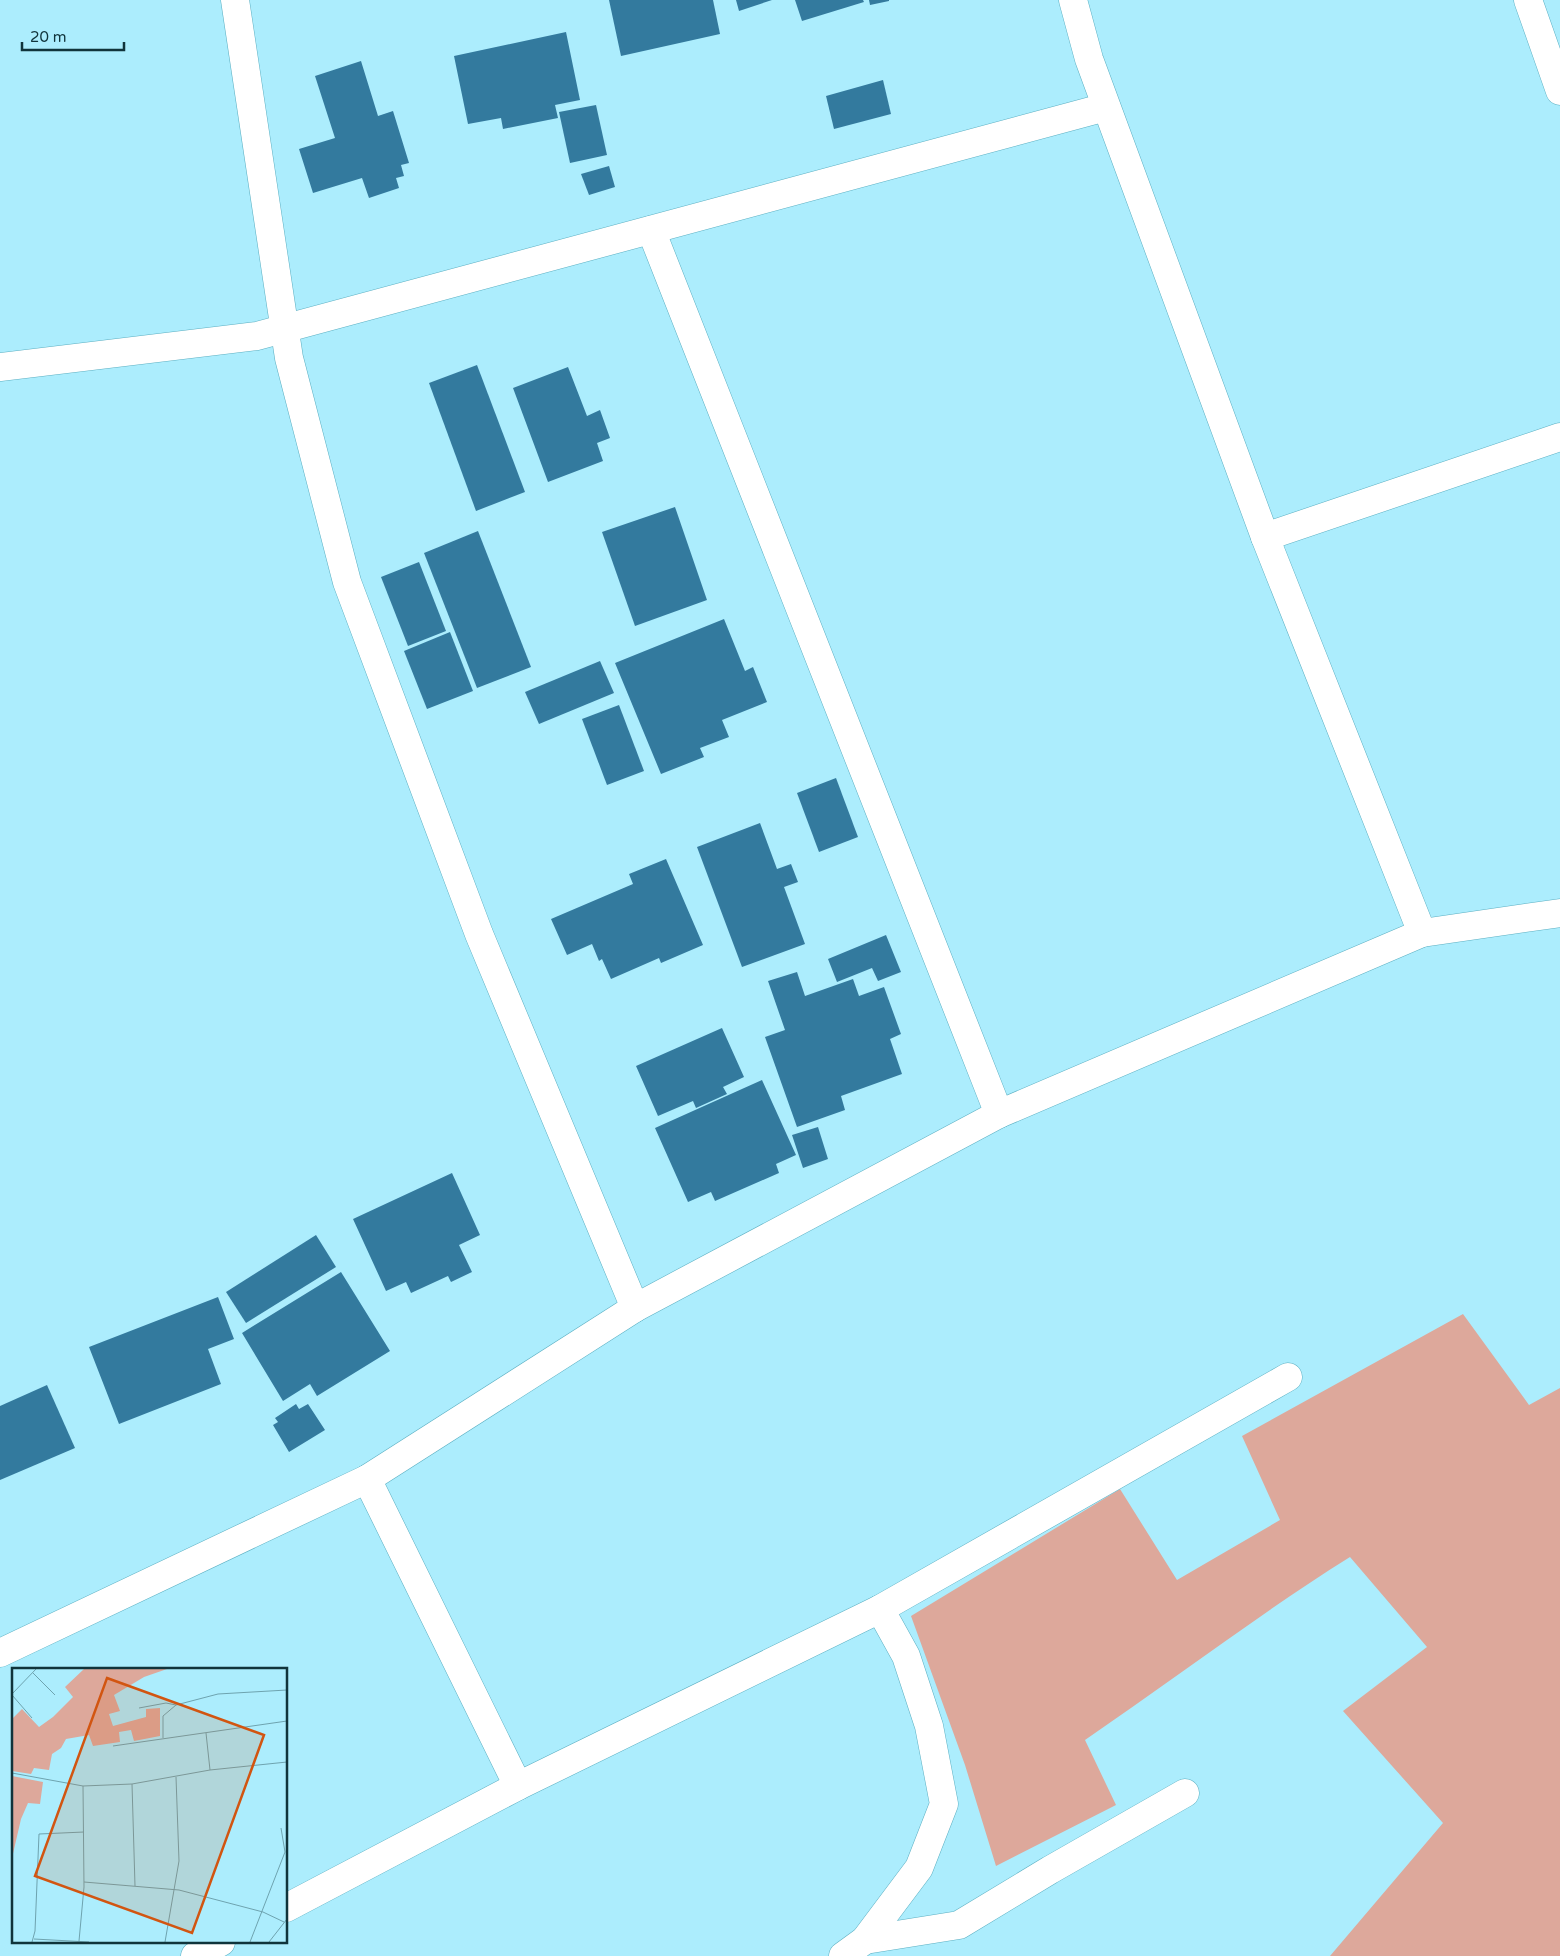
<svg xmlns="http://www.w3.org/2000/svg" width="1560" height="1956" viewBox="0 0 1560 1956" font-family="'Varela Round',sans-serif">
	<rect width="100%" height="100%" fill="#acedfd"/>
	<path fill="#dda89b" d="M 1463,1314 L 1529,1405 L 1560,1388 L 1560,1956 L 1330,1956 L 1443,1823 L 1343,1711 L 1427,1647 L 1350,1557 C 1259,1614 1174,1679 1085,1740 L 1116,1805 L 996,1866 L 965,1765 L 911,1616 L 1120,1489 L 1177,1580 L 1280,1520 L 1242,1436 Z"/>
	<g fill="#337a9e">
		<polygon points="609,0 713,0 720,34 621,56"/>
		<polygon points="736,0 772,0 739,11"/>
		<polygon points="795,0 863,0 864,2 802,21"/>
		<polygon points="869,0 889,0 889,1 870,5"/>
		<polygon points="566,32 580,100 555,105 558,118 503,129 501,118 468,124 454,56"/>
		<polygon points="361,61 378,116 393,111 409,163 401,165 404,176 396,178 399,188 369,198 362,178 313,193 299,149 335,138 315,76"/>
		<polygon points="883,80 891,114 834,129 826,96"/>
		<polygon points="596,105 607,155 570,163 559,112"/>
		<polygon points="609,166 615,187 589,195 581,174"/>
		<polygon points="477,365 525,492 476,511 429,383"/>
		<polygon points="568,367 587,416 600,410 610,438 597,443 603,461 548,482 513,388"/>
		<polygon points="675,507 707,600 635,626 602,532"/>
		<polygon points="478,531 531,667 477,688 424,553"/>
		<polygon points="419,562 446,631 408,646 381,577"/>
		<polygon points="724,619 745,671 753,667 767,702 722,720 729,737 700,748 704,757 661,774 615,663"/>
		<polygon points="450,632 473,691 427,709 404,651"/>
		<polygon points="600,661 614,693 539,724 525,692"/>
		<polygon points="619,705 644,771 607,785 582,719"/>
		<polygon points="836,778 858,837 819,852 797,793"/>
		<polygon points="760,823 777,869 791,864 798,882 784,887 805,944 742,967 697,847"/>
		<polygon points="666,859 703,945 661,963 659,958 611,979 602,959 599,961 592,944 567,955 551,919 633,884 629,874"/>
		<polygon points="886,935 901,972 878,981 872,968 837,982 828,959"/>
		<polygon points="797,972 805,996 853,979 859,996 884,987 901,1034 890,1039 902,1074 841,1096 845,1110 797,1127 765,1037 785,1030 768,981"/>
		<polygon points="722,1028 744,1077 723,1087 727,1094 696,1108 693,1101 658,1116 636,1066"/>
		<polygon points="762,1080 796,1155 776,1164 779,1173 715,1201 711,1192 688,1202 655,1128"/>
		<polygon points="818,1127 828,1159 803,1168 792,1135"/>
		<polygon points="452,1173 480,1235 459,1245 472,1272 451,1282 448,1276 411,1293 406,1282 386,1291 353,1219"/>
		<polygon points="316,1235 336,1267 246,1323 226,1292"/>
		<polygon points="341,1272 390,1351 317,1396 310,1384 283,1401 242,1333"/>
		<polygon points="218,1297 234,1339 208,1349 221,1384 119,1424 89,1347"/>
		<polygon points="47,1385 75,1448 0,1480 0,1406"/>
		<polygon points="296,1404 299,1409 308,1404 325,1430 289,1452 273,1425 278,1422 275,1418"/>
	</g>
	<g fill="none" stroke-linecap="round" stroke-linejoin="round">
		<g stroke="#5bafc2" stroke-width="29">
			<g id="minor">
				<polyline points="235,0 289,358 347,582 479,934 635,1308"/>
				<polyline points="1073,0 1089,59 1265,537 1422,933"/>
				<polyline points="1528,0 1560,91"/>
				<polyline points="651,230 999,1114"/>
				<polyline points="0,367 257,336 1106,107"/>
				<polyline points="1265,537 1560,437"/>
				<polyline points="367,1479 518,1786"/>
				<polyline points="0,1653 367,1479 635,1308 999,1114 1422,933 1560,913"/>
				<polyline points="286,1908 518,1786 880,1609 1288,1377"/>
				<polyline points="865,1940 959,1925 1050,1870 1185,1793"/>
				<polyline points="195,1956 221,1942"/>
				<polyline points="843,1956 865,1940 919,1868 944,1804 929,1726 906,1656 880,1609"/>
			</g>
		</g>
		<use href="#minor" stroke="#fff" stroke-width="28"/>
	</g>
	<g transform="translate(12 1668)">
		<rect width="275" height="275" fill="#acedfd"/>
		<path d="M 72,1 L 155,1 L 132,9 L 102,27 L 108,43 L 97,46 L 101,58 L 134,49 L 134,41 L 148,40 L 148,68 L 122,73 L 119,62 L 107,64 L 108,74 L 81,78 L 77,67 L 54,71 L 49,80 L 40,86 L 37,102 L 22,100 L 19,106 L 0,103 L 0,51 L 10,41 L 27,59 L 41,49 L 61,29 L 53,19 ZM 0,108 L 31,114 L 28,136 L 16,135 L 9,151 L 0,190 Z" fill="#dda89b"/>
		<path fill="none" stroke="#6ea3af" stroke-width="1" d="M 21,5 L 43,27M 0,26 L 24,1M 0,27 L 20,50M 127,40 L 154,35 L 164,37M 194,65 L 198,102M 151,70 L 151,48 L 164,37 L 206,26 L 275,22M 101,78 L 275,53M 0,105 L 71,118 L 120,116 L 198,102 L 275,94M 120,116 L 123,218M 72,214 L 167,222 L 251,244 L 272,254M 22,271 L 77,274M 67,273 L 72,219 L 71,118M 20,274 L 23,263 L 27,166 L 72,164M 153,274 L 167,193 L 164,109M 238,274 L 273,184 L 269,160M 257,274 L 275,251"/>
		<path fill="#d25511" fill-opacity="0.15" stroke="#d25511" stroke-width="2.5" d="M 95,10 L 252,67 L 180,265 L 23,208 Z"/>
		<rect width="275" height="275" fill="none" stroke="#10343b" stroke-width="2.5"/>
	</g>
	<path d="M22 42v8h102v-8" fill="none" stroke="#10343b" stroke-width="2.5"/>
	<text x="30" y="42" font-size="15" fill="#10343b" stroke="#acedfd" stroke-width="4" paint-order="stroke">20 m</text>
</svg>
